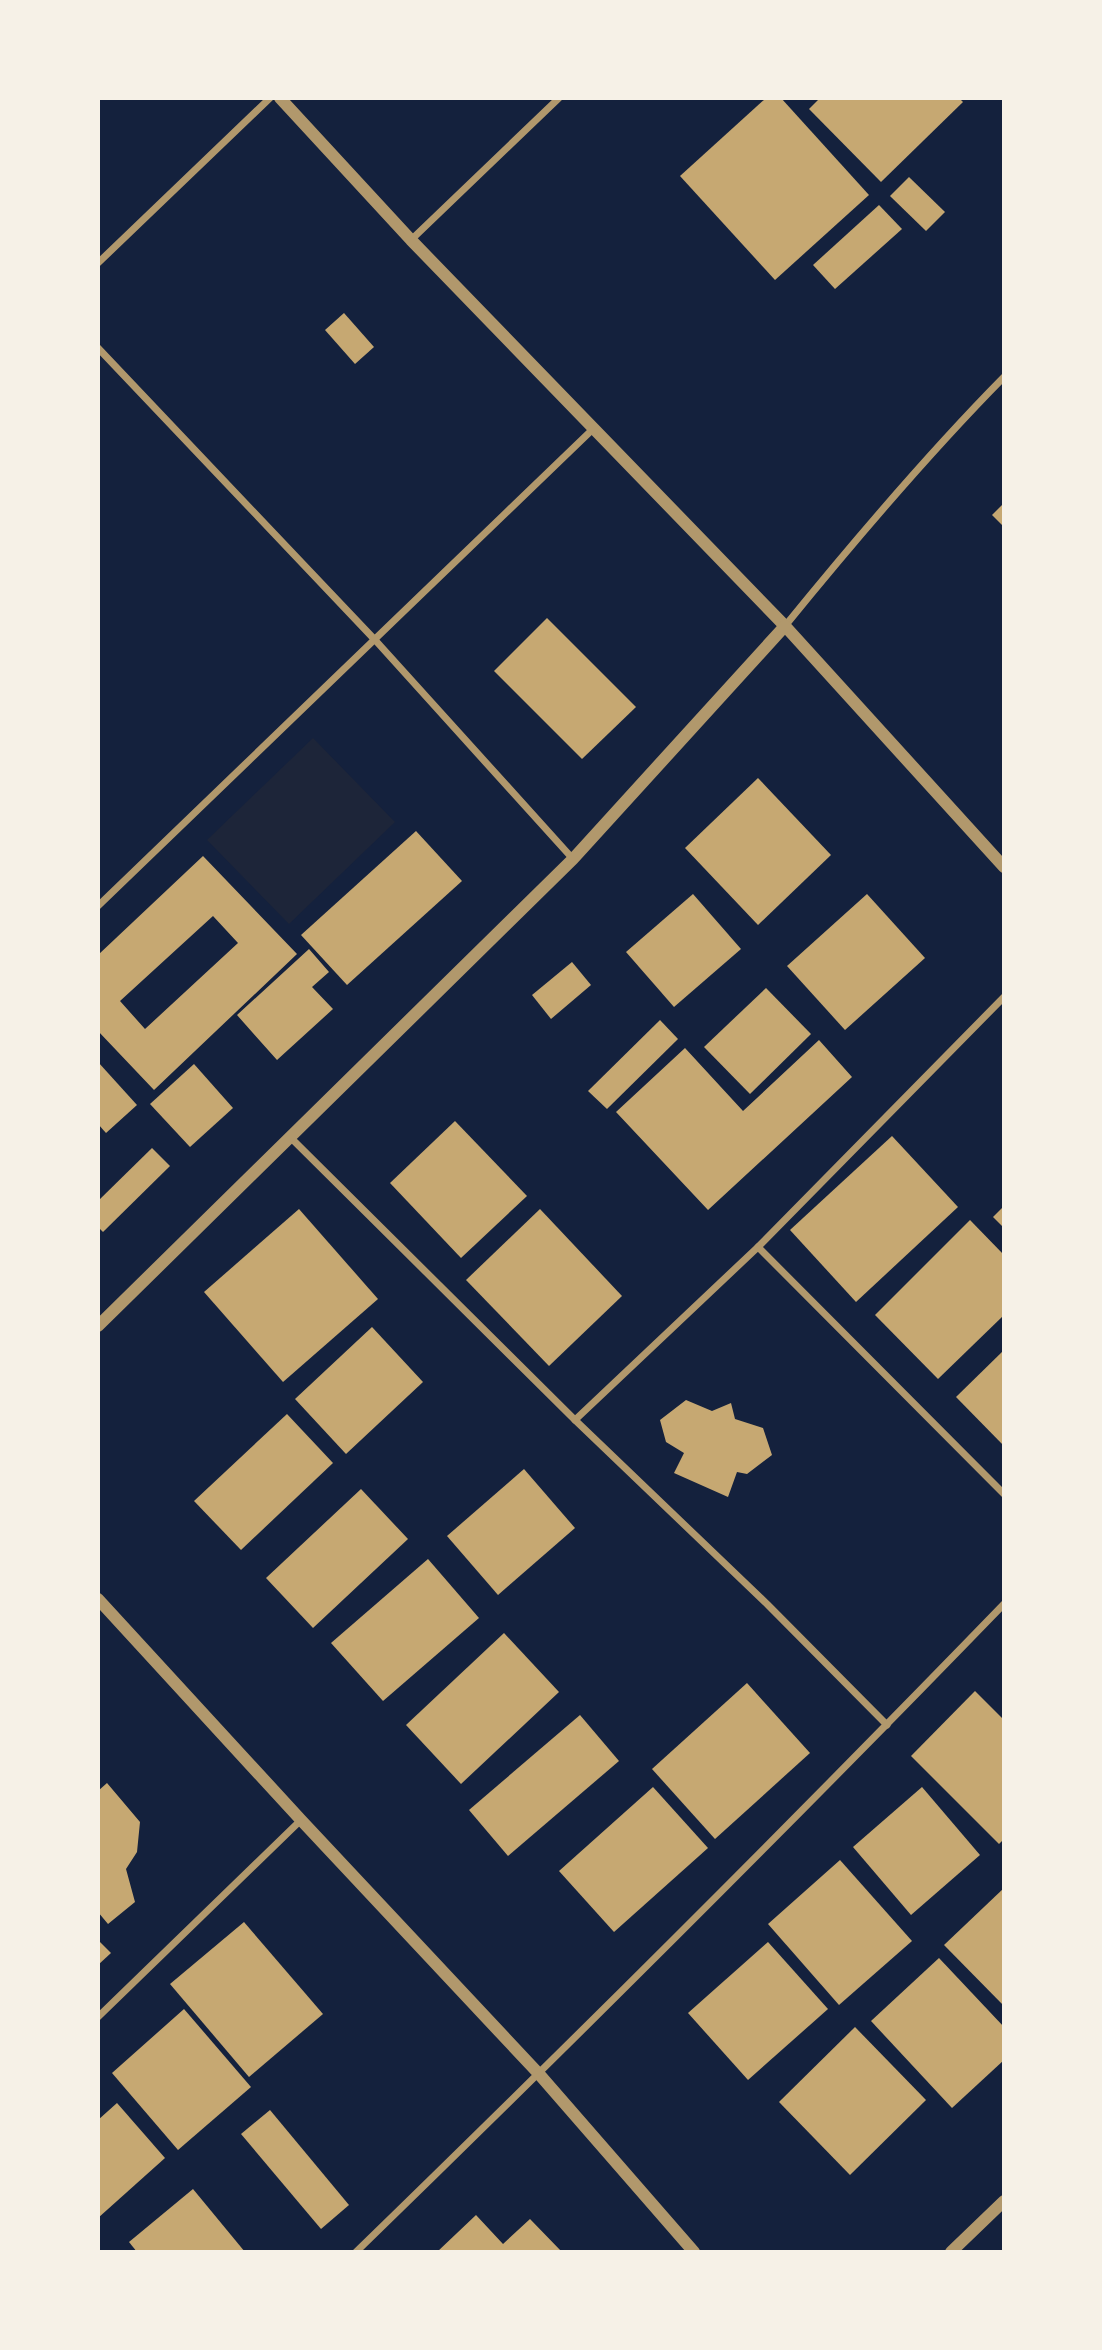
<svg xmlns="http://www.w3.org/2000/svg" width="1102" height="2350" viewBox="0 0 1102 2350" font-family="Jost,sans-serif">
	<rect width="100%" height="100%" fill="#14213d"/>
	<polygon fill="#1d2539" points="313,738 395,822 289,924 207,840"/>
	<g fill="#c6a872" fill-rule="evenodd">
		<polygon points="766,98 781,98 869,195 775,280 680,176"/>
		<polygon points="820,98 959,98 963,102 881,182 809,109"/>
		<polygon points="909,177 945,212 926,231 890,196"/>
		<polygon points="879,205 902,229 835,289 813,265"/>
		<polygon points="344,313 374,347 355,364 325,330"/>
		<polygon points="1004,503 1004,527 992,515"/>
		<polygon points="547,618 636,707 582,759 494,671"/>
		<polygon points="758,778 831,855 758,925 685,848"/>
		<polygon points="416,831 462,881 347,985 301,935"/>
		<path d="M 203,856 L 297,954 L 154,1090 L 98,1031 L 98,955 ZM 213,916 L 238,943 L 145,1029 L 120,1001 Z"/>
		<polygon points="693,894 741,949 674,1007 626,952"/>
		<polygon points="867,894 925,958 845,1030 787,966"/>
		<polygon points="309,949 329,972 312,987 333,1009 277,1060 237,1015"/>
		<polygon points="572,962 591,985 551,1019 532,995"/>
		<polygon points="766,988 811,1034 750,1094 704,1047"/>
		<polygon points="660,1020 678,1039 607,1109 588,1091"/>
		<polygon points="819,1040 852,1077 708,1210 616,1112 685,1048 743,1111"/>
		<polygon points="98,1062 137,1105 106,1133 98,1124"/>
		<polygon points="194,1064 233,1108 190,1147 150,1104"/>
		<polygon points="455,1121 527,1196 461,1258 390,1183"/>
		<polygon points="892,1136 958,1207 856,1302 790,1230"/>
		<polygon points="152,1148 170,1166 103,1232 98,1227 98,1201"/>
		<polygon points="1004,1206 1004,1228 993,1217"/>
		<polygon points="299,1209 378,1299 283,1382 204,1292"/>
		<polygon points="540,1209 622,1296 549,1366 466,1280"/>
		<polygon points="970,1220 1004,1255 1004,1315 938,1379 875,1315"/>
		<polygon points="372,1327 423,1382 346,1454 295,1399"/>
		<polygon points="1004,1350 1004,1446 956,1397"/>
		<polygon points="686,1400 712,1411 731,1403 735,1419 763,1428 772,1455 747,1474 737,1472 728,1497 674,1473 684,1453 666,1442 660,1420"/>
		<polygon points="287,1414 333,1463 241,1550 194,1501"/>
		<polygon points="524,1469 575,1528 498,1595 447,1536"/>
		<polygon points="361,1489 408,1539 313,1628 266,1578"/>
		<polygon points="428,1559 479,1618 383,1701 331,1643"/>
		<polygon points="504,1633 559,1692 461,1784 406,1725"/>
		<polygon points="747,1683 810,1753 715,1839 652,1769"/>
		<polygon points="975,1691 1004,1720 1004,1839 999,1844 911,1756"/>
		<polygon points="580,1715 619,1761 508,1856 469,1810"/>
		<polygon points="107,1783 140,1822 137,1852 126,1869 135,1902 108,1924 98,1912 98,1791"/>
		<polygon points="653,1787 708,1848 614,1932 559,1871"/>
		<polygon points="922,1787 980,1855 911,1915 853,1847"/>
		<polygon points="840,1860 912,1941 839,2005 768,1924"/>
		<polygon points="1004,1888 1004,2006 944,1945"/>
		<polygon points="244,1922 323,2014 249,2077 170,1984"/>
		<polygon points="98,1940 111,1953 98,1965"/>
		<polygon points="768,1942 828,2009 748,2080 688,2013"/>
		<polygon points="939,1958 1004,2027 1004,2060 952,2108 871,2021"/>
		<polygon points="184,2009 251,2087 178,2150 112,2073"/>
		<polygon points="855,2027 926,2100 850,2175 779,2102"/>
		<polygon points="117,2103 165,2158 98,2218 98,2120"/>
		<polygon points="270,2110 349,2205 321,2229 241,2134"/>
		<polygon points="193,2189 245,2252 137,2252 129,2242"/>
		<polygon points="476,2215 503,2244 530,2219 562,2252 437,2252"/>
	</g>
	<g fill="none" stroke-linecap="round" stroke-linejoin="round">
		<g stroke="#b1986c" stroke-width="7">
			<polyline points="411,240 559,98"/>
			<polyline points="98,263 270,98"/>
			<polyline points="98,348 376,641 573,859"/>
			<path d="M 785,626 C 855,540 926,456 1004,377"/>
			<polyline points="98,906 593,429"/>
			<polyline points="290,1137 575,1420 767,1604 887,1725"/>
			<polyline points="758,1247 1004,1494"/>
			<polyline points="575,1420 758,1247 1004,997"/>
			<polyline points="98,2017 301,1820"/>
			<path d="M 356,2252 C 575,2039 791,1824 1004,1604"/>
		</g>
		<g stroke="#b1986c" stroke-width="12">
			<polyline points="280,98 411,240 785,626 1004,867"/>
			<polyline points="98,1326 573,859 785,626"/>
			<polyline points="98,1599 301,1820 539,2074 694,2252"/>
			<polyline points="951,2252 1004,2201"/>
		</g>
	</g>
	<rect width="1102" height="2350" fill="none" stroke="#f6f1e7" stroke-width="200"/>
</svg>
